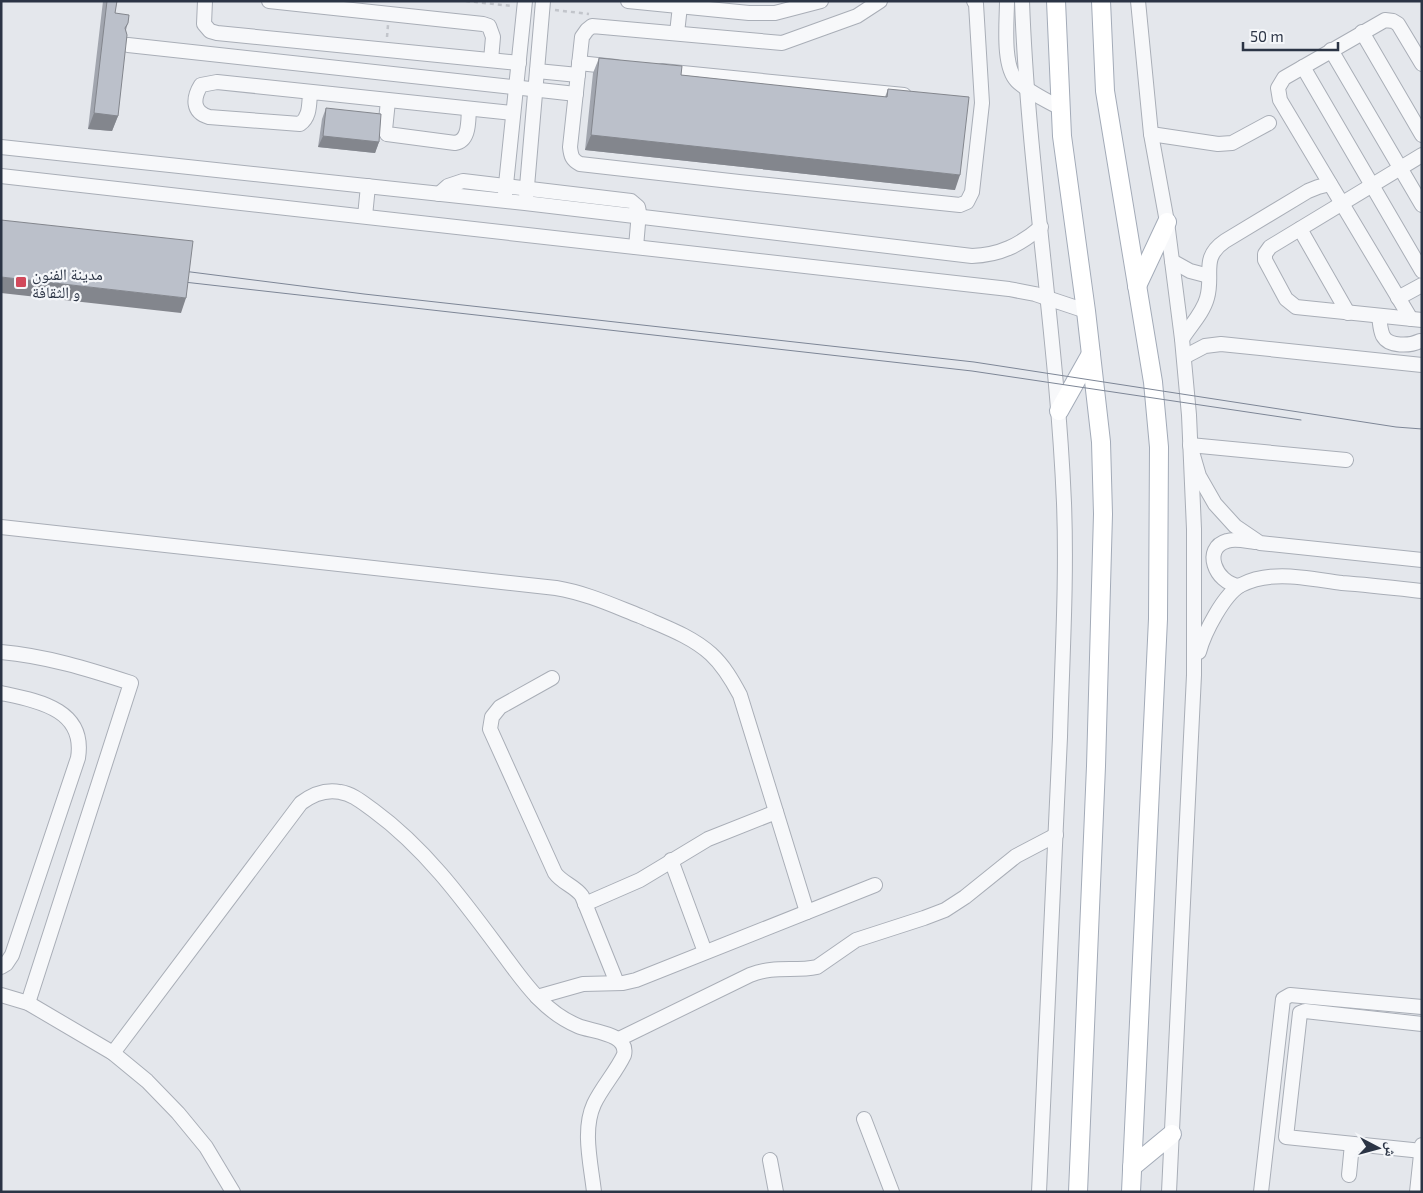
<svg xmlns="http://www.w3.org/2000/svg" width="1423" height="1193" viewBox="0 0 1423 1193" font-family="'Exo 2','Noto Naskh Arabic',sans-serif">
	<rect width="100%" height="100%" fill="#e4e7ec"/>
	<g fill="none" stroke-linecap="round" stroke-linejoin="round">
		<g stroke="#a9aeb7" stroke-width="16">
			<g id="minor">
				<polyline points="205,1 204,24 210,31 217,33 519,63"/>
				<polyline points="269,1 483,24 489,26 493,37 491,60"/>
				<polyline points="628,1 749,13 775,13 821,1"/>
				<path d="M 880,1 L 857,16 L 782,43 L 592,26 L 587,30 L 582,37 L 570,147 C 571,156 572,160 580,164 L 739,182 L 960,205 L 967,202 L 972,192 L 982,103 L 976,4 L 974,1"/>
				<path d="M 1007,1 C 1007,21 1002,66 1017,81 C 1028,92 1046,100 1060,108"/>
				<path d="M 1022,1 C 1028,169 1057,335 1064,503 C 1067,581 1062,659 1060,737 C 1054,888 1046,1040 1039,1192"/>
				<polyline points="1138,1 1151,134 1167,222 1182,339 1189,415 1194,529 1194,675 1169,1192"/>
				<polyline points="1362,32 1422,135"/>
				<polyline points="677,33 680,6"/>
				<polyline points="128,45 576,94"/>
				<polyline points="1331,50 1422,205"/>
				<polyline points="579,63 616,67"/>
				<polyline points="1303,67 1422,271"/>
				<polyline points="537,71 578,75"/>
				<polyline points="662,71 904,95"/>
				<path d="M 310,93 C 309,105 310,117 300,124 L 209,117 C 192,112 193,98 201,85 L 217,82 L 513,113"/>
				<path d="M 388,101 L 385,130 L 387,134 L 455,143 C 470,141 468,120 469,109"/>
				<polyline points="1151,134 1218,144 1232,143 1269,123"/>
				<path d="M 1,147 L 525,203 L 972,256 C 1000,255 1020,245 1041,227"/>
				<polyline points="1422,155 1270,247 1265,254 1265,260 1286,299 1296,307 1422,320"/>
				<polyline points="1,176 1009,289 1035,294 1086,311"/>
				<polyline points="439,194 448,186 463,181 631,201 638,207 639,212 636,247"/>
				<polyline points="505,194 525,1"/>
				<polyline points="526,198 543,1"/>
				<polyline points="365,216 368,186"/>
				<polyline points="1300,229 1348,313"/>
				<polyline points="1172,261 1190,271 1209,276"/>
				<polyline points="1398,298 1422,285"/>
				<path d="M 1379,316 C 1380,322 1380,330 1383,336 C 1389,347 1410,346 1420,341"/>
				<polyline points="1411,319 1280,100 1278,88 1284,78 1385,20 1393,21 1398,24 1422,64"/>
				<path d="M 1182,339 C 1190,326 1203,313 1207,298 C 1214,274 1200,258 1225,241 L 1308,191 L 1318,187 L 1330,184"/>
				<polyline points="1184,357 1205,346 1221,344 1422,365"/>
				<polyline points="1346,460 1190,445 1199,476 1215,504 1235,526 1260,543 1422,560"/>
				<path d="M 1,527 L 556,588 C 586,593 612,605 640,616 C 665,627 691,636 711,654 C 724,666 732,680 740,695 L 807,912"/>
				<path d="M 1239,586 C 1215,583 1202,548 1227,541 C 1235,538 1246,541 1255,542"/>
				<path d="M 1,652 C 46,656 88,669 131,683 L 28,1003"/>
				<path d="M 1199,652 C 1204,633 1224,594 1241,585 C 1272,569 1310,579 1342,583 C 1369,585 1395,588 1422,591"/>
				<path d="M 552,678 L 500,707 L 492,717 L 490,729 L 555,873 C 562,883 575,886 582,896 L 617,983"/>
				<path d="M 1,693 C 38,701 86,709 78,758 L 12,955 L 6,964 L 1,967"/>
				<polyline points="671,860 705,952"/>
				<polyline points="585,904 640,880 708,839 776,812"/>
				<polyline points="1,995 28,1003 113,1053 147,1081 178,1113 206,1147 233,1192"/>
				<polyline points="537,997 583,984 623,983 636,980 875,885"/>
				<polyline points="1422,1024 1305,1011 1300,1013 1286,1137 1422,1151"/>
				<path d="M 619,1039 L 750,975 C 775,965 794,972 817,967 L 856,940 L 924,918 L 945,910 L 965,897 L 1016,856 L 1056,835"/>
				<path d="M 113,1053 L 301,803 C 313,794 325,789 340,792 C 353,794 363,803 373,810 C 429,851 468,907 509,962 C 528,988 547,1013 578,1026 C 592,1032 629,1033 624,1055 C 616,1072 602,1087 594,1104 C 582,1130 591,1164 594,1192"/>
				<polyline points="864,1119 892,1192"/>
				<polyline points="770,1160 776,1192"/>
				<polyline points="1349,1175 1352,1144"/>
				<polyline points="1261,1192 1283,999 1290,995 1422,1007"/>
				<polyline points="1417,1192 1422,1145"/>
			</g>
		</g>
		<g stroke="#a3abb8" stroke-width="20">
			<g id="major">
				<polyline points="1056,1 1062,136 1086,311 1101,442 1103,514 1096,766 1078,1192"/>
				<polyline points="1101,1 1105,91 1153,382 1159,447 1158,619 1131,1192"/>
				<polyline points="1137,286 1167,222"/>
				<polyline points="1059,411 1091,354"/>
				<polyline points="1132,1167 1172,1134"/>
			</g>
		</g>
		<g stroke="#c2c5cb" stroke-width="2.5" stroke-dasharray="4 4" stroke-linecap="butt">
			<polyline points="466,1 512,6"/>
			<polyline points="555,10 589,14"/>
			<polyline points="387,37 388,25"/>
		</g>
		<use href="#minor" stroke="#f7f8fa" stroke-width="14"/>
		<use href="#major" stroke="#fff" stroke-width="18"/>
		<g stroke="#7d8696" stroke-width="1">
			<polyline points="175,270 364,294 974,362 1396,427 1422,429"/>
			<polyline points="175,281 972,371 1301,420"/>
		</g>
	</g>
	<g fill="#a1a5ae">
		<polygon points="103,1 117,1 115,13 128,23 126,30 118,116 112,131 88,129"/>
		<polygon points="599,58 681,75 885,97 888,89 955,190 585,150 593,73"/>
		<polygon points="326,108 379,142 375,153 318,147 322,119"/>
	</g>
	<g fill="#83868d">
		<polygon points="94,113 118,116 112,131 88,129"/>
		<polygon points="591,135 960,175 955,190 585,150"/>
		<polygon points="323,136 379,142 375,153 318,147"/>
		<polygon points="1,277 186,298 181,313 1,293"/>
	</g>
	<g fill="#bbc0ca" stroke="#83868d">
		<polygon points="107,1 117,1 115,13 129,15 128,23 125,28 127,35 118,116 94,113"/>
		<polygon points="599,58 682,66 681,75 887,97 888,89 969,97 960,175 591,135"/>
		<polygon points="326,108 381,114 379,142 323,136"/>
		<polygon points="1,220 193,241 186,298 1,277"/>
	</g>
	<rect fill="#d1495b" stroke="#f4f6f9" stroke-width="2" x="15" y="276" width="12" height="12" rx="2.5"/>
	<g text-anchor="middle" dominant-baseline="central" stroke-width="4.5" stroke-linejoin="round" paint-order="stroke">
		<g font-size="16" fill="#2b3445" stroke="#f4f6f9" text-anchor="start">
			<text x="32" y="273">مدينة الفنون<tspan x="32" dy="18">و الثقافة</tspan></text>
		</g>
	</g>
	<rect width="1423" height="1193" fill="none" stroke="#2b3445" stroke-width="5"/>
	<g transform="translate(1378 1148) rotate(96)" stroke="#f4f6f9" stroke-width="4" paint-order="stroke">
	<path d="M0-4L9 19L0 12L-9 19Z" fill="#2b3445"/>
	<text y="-8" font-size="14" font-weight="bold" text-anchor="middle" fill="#2b3445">ش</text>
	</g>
	<path d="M1243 42v8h95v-8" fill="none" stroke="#2b3445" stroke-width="2.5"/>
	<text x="1250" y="42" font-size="15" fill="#2b3445" stroke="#f4f6f9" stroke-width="4" paint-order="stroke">50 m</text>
</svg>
